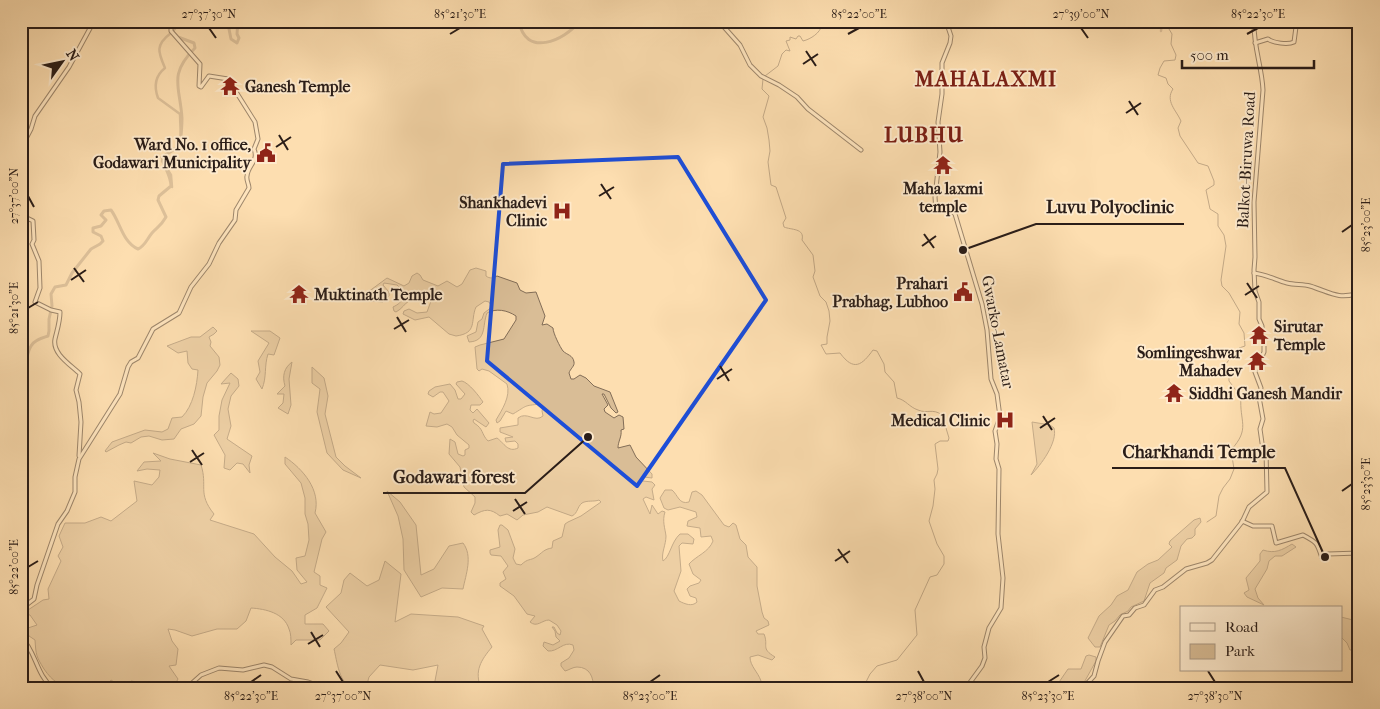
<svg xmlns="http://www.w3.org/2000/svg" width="1380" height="709" viewBox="0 0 1380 709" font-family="'IM FELL French Canon',serif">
	<rect width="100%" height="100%" fill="#fddeb0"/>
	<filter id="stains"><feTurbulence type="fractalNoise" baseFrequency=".004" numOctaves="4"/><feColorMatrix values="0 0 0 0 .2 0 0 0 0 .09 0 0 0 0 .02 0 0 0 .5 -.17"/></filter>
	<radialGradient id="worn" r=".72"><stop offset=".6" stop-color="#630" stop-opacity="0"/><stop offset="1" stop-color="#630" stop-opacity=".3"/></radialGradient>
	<g fill="#d9bd96" stroke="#826d57">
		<path d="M 476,268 L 486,271 L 486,276 C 490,279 493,278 497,276 L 517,283 L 520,290 L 526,293 L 536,292 L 545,316 L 542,325 L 547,324 L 553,328 C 553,333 560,347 563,351 C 567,355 573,355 574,362 C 575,366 570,369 569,373 L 571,379 L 574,379 L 580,375 L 586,378 L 594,386 L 610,392 L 618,412 L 616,413 L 611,408 L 604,394 L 602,394 L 608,405 L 604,409 L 605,412 L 614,418 L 619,415 L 623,417 L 624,429 L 621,430 C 622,437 618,441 618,448 L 630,445 L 636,457 L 652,474 L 652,478 L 644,477 L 641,479 L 643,481 L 652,482 L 655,485 L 652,489 L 654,500 L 646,497 L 643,499 L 650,514 L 652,505 L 658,514 L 662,511 L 665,512 C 662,521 665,528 666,536 C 666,545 661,553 663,561 C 670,557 671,542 680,534 L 688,534 L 694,539 L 693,544 L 682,543 L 679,546 L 681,571 L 674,591 L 679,601 C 685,604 692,607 697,602 L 696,598 L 690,596 L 687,589 L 690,586 L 699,583 L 701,580 L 693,574 L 689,564 C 696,556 709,552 713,541 L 711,536 L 701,537 L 700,528 L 687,526 L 688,521 L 697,517 L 696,512 L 680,507 L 668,510 L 664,508 L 660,498 L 665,490 L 672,490 C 678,495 679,505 689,502 L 692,492 L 696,491 L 702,495 L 724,525 L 729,527 L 733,523 L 736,525 L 740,539 L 746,545 L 748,557 L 757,567 L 757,586 L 762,612 L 764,618 L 768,621 L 769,625 L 756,631 L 758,634 L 764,634 C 769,646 760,648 775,657 L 772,660 L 758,655 L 750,657 C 750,666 758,672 761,681 L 751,688 L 593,688 C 594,678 590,667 577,667 C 573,667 569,670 565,671 L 561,666 L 561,663 L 569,658 L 574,650 L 573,645 C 563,641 558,652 548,651 L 543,646 L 544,642 L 553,645 L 560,641 L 556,637 L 555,631 L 552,627 L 554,627 L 557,633 L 560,635 L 561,631 L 557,625 L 549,620 C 542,620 537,628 530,622 L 535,616 L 527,614 L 514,596 L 500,586 L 500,583 L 506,579 L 503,572 L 508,566 L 501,556 L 491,555 L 490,553 L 490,550 L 500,547 L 498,530 L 500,525 L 502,525 L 508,530 L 515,549 L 513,558 L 516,564 L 521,565 C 528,558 530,561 536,557 C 542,553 544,549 552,548 L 553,541 L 562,537 L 565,524 L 568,522 L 581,516 L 601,502 L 599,500 C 594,502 587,500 582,503 C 577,507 578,513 572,516 L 547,507 L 538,512 L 523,515 L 517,520 L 507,514 L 500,516 C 490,508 485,509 474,515 L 471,512 L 475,503 L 475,497 L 464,487 L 460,467 L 449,454 L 450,439 L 455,442 L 458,454 L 463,456 L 465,455 L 465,450 L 469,448 L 469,445 L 457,435 L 452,427 L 447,424 L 437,427 L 426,426 L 430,412 L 434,414 L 441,413 L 449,401 L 443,392 L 440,392 L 433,397 L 428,394 L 429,391 L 435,387 L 450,384 L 455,390 L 458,399 L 461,399 L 465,394 L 456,384 L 457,382 L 462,381 C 469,383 479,396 483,402 L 480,405 L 471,405 L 470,410 L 473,413 L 477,409 L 489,423 L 486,427 L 474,419 L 473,421 L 474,423 C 484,429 481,434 488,441 L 497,438 C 504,443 508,453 518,448 L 518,444 L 515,441 L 506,442 L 505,438 L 513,437 L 500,432 L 500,428 L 518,425 L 518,418 C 527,411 535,423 543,416 L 542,411 L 543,407 L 540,404 C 523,406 528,405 513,414 L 506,411 L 500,421 L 497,423 L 496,420 C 502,410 511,396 507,384 L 489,371 L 482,369 L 479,371 L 477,369 L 475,347 L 480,345 L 504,339 L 516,320 L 516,316 C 507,310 496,308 487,313 C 482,326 487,341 469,342 L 467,336 L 476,332 L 478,322 L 482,319 L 484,313 L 492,307 L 489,302 L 485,301 L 476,307 C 470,321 478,333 456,336 L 449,334 L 429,317 L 415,320 L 403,314 L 404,311 L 409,309 L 417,313 L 427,312 L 431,301 L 430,298 C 423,300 414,298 409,301 C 405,303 402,309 396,312 L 394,311 L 393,307 C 404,302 407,294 397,285 L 384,283 L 383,285 L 389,292 L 389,296 L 383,302 L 371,301 L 367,297 L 368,292 L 387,278 L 404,286 L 409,283 L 412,276 L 417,273 L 420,275 L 423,280 L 438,286 L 447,281 L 457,287 L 462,284 L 470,270 Z"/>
		<path d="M 213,327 L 217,331 L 214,334 L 209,337 L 211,342 L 210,346 L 219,357 L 220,365 L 217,371 L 207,383 L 203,397 L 201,416 L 194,424 L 181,429 L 174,439 L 162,440 L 149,436 L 141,437 L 131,443 L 126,442 L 119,445 L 106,452 L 105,451 L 112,442 L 145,430 L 162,432 L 168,429 L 172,418 L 182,417 C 193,406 197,386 198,370 L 192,369 L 188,363 L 187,351 L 178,353 L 167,346 L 191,337 L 200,337 Z"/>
		<path d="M 251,331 L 270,331 L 280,338 L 274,355 L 268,354 C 264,366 267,377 262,389 L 256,379 L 260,372 L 258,361 L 269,343 Z"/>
		<path d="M 292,362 L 289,379 L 291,405 L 288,414 L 278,408 L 283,403 L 284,394 L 277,394 L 285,386 C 282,376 284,368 292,362 Z"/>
		<polygon points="312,367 324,378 328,396 325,414 336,457 345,466 361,478 343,470 327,453 317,412 320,389 312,383"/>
		<polygon points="231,373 238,379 239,386 231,396 228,409 231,426 227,439 252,456 249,465 250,473 243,464 237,463 230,470 224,468 225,455 214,435 219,430 219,416 222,400 230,383 221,384"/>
		<path d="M 1032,422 L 1050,425 L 1054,428 C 1058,442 1041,465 1031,475 L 1037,464 Z"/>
		<path d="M 153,453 L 170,459 L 201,465 C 208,486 197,493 214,514 L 210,520 L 254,534 L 275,557 L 292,571 L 301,584 L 307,582 L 297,570 L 296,558 L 305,556 L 309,540 L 308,524 L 305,514 L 305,498 L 301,483 L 285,464 L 285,457 C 303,469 321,490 315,513 L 326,532 L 322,539 L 314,572 L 320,576 L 320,585 L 327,588 L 317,608 L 305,615 L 305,624 L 323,624 L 329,631 L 320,640 L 296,640 L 291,645 C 291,640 291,633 289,629 C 284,613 266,609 251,608 L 246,621 L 237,629 L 217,629 L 192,636 L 175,630 L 168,629 L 172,641 L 178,649 L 176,665 L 169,666 L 178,679 L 173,688 C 158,688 145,683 131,681 L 126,688 L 117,688 L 117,684 L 111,680 L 105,688 C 78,688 61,694 44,669 C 36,656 36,655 35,640 L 29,636 L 25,629 L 37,625 L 30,615 L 22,614 L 43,600 L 49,599 L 48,589 L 61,561 L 58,556 L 63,547 L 59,536 L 65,523 L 85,523 L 101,517 L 111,521 L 137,501 L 134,481 L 152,485 L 159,477 L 160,470 L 147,469 L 137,471 L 144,462 L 161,461 Z"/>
		<path d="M 387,491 L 400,502 L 416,525 L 421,575 L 434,569 L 449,546 L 463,543 C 473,556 466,574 463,589 L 442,588 L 421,597 L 404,570 L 403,539 L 398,516 Z"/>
		<polygon points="1200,518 1201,522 1195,529 1195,535 1192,538 1187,539 1181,546 1177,560 1166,568 1164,573 1150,583 1144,601 1131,607 1128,611 1120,615 1115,621 1109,625 1100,647 1095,647 1088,638 1099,616 1111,605 1117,596 1128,590 1137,572 1148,564 1158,560 1172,547 1169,544 1170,541 1194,520"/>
		<path d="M 1292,544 L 1296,547 L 1282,556 L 1275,556 L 1269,561 L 1267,569 L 1255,589 L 1258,598 L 1264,605 L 1247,597 L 1244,593 L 1249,590 L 1246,578 L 1260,561 L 1260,554 L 1263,550 C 1275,554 1282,550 1292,544 Z"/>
		<path d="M 385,561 L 401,574 L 395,622 L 411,614 L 458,617 L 484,626 L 482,629 L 492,647 C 481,660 474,671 481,688 L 436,688 L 434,686 L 438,665 L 413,670 L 380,665 L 369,677 L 366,688 C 362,688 357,689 354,688 C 339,685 337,661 334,649 L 341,643 L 349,632 L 326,607 L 341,593 L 344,580 L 350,573 L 367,586 L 379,580 Z"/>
		<polygon points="1341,617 1353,620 1359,624 1359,646 1357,650 1350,650 1347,643 1341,637"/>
		<polygon points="1089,655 1096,657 1096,661 1081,688 1055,688 1068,669 1081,669 1086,656"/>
	</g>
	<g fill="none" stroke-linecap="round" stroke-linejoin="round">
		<g stroke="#7d6954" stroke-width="1">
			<path d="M 1173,21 L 1169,29 L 1172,34 L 1171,44 L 1176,55 L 1175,60 L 1164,61 L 1160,68 L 1158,75 L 1166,78 L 1168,84 L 1173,89 C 1165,101 1176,110 1181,121 L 1178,128 L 1180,136 L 1198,163 L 1208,166 L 1214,181 L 1214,185 L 1206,190 L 1210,209 L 1218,214 L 1218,226 L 1224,235 L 1226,246 L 1221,280 L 1222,286 L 1229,293 L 1240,312 L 1239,324 L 1244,333 L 1245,346 L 1239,348 C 1235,356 1226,359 1224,370 L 1229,376 L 1229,381 L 1241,397 C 1239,422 1251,428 1231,450 L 1234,469 L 1230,479 L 1223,488 L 1219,496 L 1216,516 L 1207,522"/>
			<path d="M 765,76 L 778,66 L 782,54 L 786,50 L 790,51 L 786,41 L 790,40 L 790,37 L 796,39 L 798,36 L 800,36 L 803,41 C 811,39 820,33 822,25 L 818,25 L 817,21"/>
			<path d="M 763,79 L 762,89 L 769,96 L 763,117 L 767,128 L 769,140 L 770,151 L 768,162 L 771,185 L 776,187 L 786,218 L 783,223 L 784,227 C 791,230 805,228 802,240 L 813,255 L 815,271 L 813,277 L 820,296 L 826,302 L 829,311 L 830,321 L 827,337 L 827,344 L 821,345 L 826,354 L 840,353 C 854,372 862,365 873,350 L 877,351 L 884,364 L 885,372 L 894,382 L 897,398 C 906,400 909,407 918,410 C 927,414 933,408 942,415 L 949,438 L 948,441 L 940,441 L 935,444 L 938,469 L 937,474 L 934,480 L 935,489 L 933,506 L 929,521 L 937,544 L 944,556 L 944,564 L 937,575 L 930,577 L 915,610 L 917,635 L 897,660 L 877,666 L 870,674 L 863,688"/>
		</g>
		<g stroke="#b59c7c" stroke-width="2.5">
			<polyline points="173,31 182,21"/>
			<polyline points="1161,31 1162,21"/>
			<path d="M 171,33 C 155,45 158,52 165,68 C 155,76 154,87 158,98 L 180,114 L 181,143 L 179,147 L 170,150 L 162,161 L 171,175 L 172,187"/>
		</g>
		<g stroke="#b59c7c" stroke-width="3">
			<polyline points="193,21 197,23 209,21"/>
			<polyline points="222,21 228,24 231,39 237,43 239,38 237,34 238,21"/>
			<path d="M 519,21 C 525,58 564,41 580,21"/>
			<polyline points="609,21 612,23 617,21"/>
			<path d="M 21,407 L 23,407 L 26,402 C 26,387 23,359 31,346 C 34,340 42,338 48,336 L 49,331 L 49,319 L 52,306 L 51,294 L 55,287 L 66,285 L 72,273 L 91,249 L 100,244 L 103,241 L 101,236 L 93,232 L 93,228 L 101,226 L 106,220 L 101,215 L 104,211 L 111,210 C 120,222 123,243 138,249 C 145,246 147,239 152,233 C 157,227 161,226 166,217 L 158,200 L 159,196 L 171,186 C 171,175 164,168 162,157 L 180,146 C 181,137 182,127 182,118 C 180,86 168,75 195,48 L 194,43 L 178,37 L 172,31 L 182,21"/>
		</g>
		<g stroke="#2a1d18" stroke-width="5">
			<g id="secondary">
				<polyline points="723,21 724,27 740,45 750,65 761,76 779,85 797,97 808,109 861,150"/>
				<polyline points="946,21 951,36 950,43 942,63 942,94 938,122 940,152 935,197 936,211 952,212 955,214 982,304 987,330 991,379 997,394 1000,417 995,431 997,444 996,459 999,469 998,534 1003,578 1001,608 989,628 984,647 985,658 982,666 966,688"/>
				<path d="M 1255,43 L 1268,39 C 1273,43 1288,45 1294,42 L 1296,27 L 1300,21"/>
				<polyline points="21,148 31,129 35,116 69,67 94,21"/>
				<path d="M 21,215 L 33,221 L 34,240 L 32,244 L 39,261 L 40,288 L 35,302 L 51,310 L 60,312 C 60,322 57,330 55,339 C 52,354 71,365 80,374 L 76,390 L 79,402 L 81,422 L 79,456"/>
				<path d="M 1254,273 C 1268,275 1276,280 1287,283 C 1295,285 1303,284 1310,286 C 1330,292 1337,300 1359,293"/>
				<path d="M 1242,521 L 1253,526 L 1272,526 L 1276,543 L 1303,535 C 1318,543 1317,543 1322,558 L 1328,554 L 1359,553"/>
				<path d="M 21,609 L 34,599 L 37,585 L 58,524 L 67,511 L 75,492 L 75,477 L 79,459 L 120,394 L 128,367 L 131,362 L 138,358 L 153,329 L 179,313 L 191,287 L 209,264 L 219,243 L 235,220 L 236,210 L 249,188 C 249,184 246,180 247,176 C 248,165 259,161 254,149 L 258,139 L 255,122 L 228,79 L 209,76 L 201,87 L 199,86 L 200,64 L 171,31 L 171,21"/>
				<path d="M 21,637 C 36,651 36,675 53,688"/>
				<polyline points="179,688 192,683 201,675 219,668 243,670 264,665 272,667 291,679 308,682 325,688"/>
				<path d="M 1083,688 L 1094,676 L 1098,661 L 1105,642 L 1123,616 L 1129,615 L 1135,608 L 1144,605 L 1155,590 L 1163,587 L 1186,569 L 1207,563 L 1212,560 L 1242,522 L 1249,507 L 1267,492 L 1266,451 L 1262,443 L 1260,429 L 1263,419 L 1259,397 L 1261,388 L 1255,372 L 1264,352 L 1264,346 L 1262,338 L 1262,326 L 1259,319 L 1259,302 L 1255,291 L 1254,270 L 1255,257 L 1254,202 L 1263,90 C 1262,67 1253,45 1254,21"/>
			</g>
		</g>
		<use href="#secondary" stroke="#feeacc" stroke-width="3"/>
	</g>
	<path d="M0 0H1380V709H0ZM 678,157 L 766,300 L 637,486 L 487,361 L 503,164 Z" fill="#fddeb0" fill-opacity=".55" fill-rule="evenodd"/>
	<path fill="none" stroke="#1d4ed8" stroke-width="4" stroke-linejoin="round" d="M 678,157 L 766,300 L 637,486 L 487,361 L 503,164 Z"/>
	<path fill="none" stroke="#2a1d18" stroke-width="2" d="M 209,28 L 216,38M 1081,28 L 1088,38M 450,34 L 460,28M 848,34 L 859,28M 1247,34 L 1258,28M 806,51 L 816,66M 803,64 L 818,54M 1129,101 L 1138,115M 1126,113 L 1141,103M 279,135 L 288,150M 276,147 L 291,137M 601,184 L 611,199M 28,196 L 34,207M 599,196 L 614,187M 1342,232 L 1352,225M 924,234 L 934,248M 922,246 L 936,236M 74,268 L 84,282M 71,280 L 86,270M 1247,283 L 1257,298M 1245,295 L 1259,286M 28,308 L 38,302M 397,317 L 406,332M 394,329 L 409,320M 720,366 L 729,381M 717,379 L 732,369M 1043,416 L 1052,430M 1040,428 L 1055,418M 192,450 L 202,465M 190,462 L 204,453M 1342,491 L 1352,484M 515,499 L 525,514M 513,511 L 527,502M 838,549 L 848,563M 835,561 L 850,551M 28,567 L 38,561M 311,632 L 320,647M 308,644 L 323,635M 336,671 L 343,682M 918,671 L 924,682M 1208,671 L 1215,682M 251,682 L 261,675M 650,682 L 660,675M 1048,682 L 1059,675"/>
	<defs>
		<g id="temple-bare" transform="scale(1.5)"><path d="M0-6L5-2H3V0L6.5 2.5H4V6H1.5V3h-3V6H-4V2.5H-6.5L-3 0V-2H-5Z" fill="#8f2418" stroke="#feeacc" stroke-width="2.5" paint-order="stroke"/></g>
		<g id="civic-bare" transform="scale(1.5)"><path d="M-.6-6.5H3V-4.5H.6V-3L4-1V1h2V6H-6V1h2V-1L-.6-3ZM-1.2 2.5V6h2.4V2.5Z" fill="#8f2418" stroke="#feeacc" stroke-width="2.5" paint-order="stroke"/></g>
		<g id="hospital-bare" transform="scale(1.5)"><path d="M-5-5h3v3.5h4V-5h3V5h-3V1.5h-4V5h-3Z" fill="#8f2418" stroke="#feeacc" stroke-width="2.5" paint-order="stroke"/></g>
	</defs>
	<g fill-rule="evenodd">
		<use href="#temple-bare" x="230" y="86"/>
		<use href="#civic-bare" x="266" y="153"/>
		<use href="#temple-bare" x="943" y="165"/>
		<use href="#hospital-bare" x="562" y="211"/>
		<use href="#civic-bare" x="963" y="292"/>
		<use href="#temple-bare" x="299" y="294"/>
		<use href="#temple-bare" x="1259" y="335"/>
		<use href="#temple-bare" x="1257" y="361"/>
		<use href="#temple-bare" x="1174" y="393"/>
		<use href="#hospital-bare" x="1005" y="420"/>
	</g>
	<g text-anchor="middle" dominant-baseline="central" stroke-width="4" stroke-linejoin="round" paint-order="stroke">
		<g font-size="16" font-weight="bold" fill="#2a1d18" stroke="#feeacc" text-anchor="end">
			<text x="245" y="86" text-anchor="start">Ganesh Temple</text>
			<text x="251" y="144">Ward No. 1 office,<tspan x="251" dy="18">Godawari Municipality</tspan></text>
			<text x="943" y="188" text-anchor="middle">Maha laxmi<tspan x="943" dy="18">temple</tspan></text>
			<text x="547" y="202">Shankhadevi<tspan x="547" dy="18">Clinic</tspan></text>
			<text x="948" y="283">Prahari<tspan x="948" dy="18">Prabhag, Lubhoo</tspan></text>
			<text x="314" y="294" text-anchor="start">Muktinath Temple</text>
			<text x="1274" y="326" text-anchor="start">Sirutar<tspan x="1274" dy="18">Temple</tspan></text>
			<text x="1242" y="352">Somlingeshwar<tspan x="1242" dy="18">Mahadev</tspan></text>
			<text x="1189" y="393" text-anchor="start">Siddhi Ganesh Mandir</text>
			<text x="990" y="420">Medical Clinic</text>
		</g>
		<g font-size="16" fill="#2a1d18" stroke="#feeacc">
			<text transform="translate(1246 160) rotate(-87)">Balkot-Biruwa Road</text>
			<text transform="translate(998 332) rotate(79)">Gwarko-Lamatar</text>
		</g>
		<g font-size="21" font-weight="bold" letter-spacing="1" fill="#7a1f14" stroke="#feeacc">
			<text x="986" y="79">MAHALAXMI</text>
			<text x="924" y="135">LUBHU</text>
		</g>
	</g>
	<path fill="none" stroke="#2a1d18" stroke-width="2" d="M963 250L1036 224H1184M1325 557L1285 468H1112M588 437L525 493H383"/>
	<g fill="#2a1d18" stroke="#feeacc" stroke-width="2">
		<circle cx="963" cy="250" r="5"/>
		<circle cx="1325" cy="557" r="5"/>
		<circle cx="588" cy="437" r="5"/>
	</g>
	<g font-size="18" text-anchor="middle" font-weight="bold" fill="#2a1d18" stroke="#feeacc" stroke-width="4" stroke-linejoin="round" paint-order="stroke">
		<text x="1110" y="213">Luvu Polyoclinic</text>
		<text x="1199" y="458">Charkhandi Temple</text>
		<text x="454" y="483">Godawari forest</text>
	</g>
	<rect width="1380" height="709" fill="none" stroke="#fddeb0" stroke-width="55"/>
	<rect x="1180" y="606" width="162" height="65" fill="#feeacc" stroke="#a99884"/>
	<rect x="1190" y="623" width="25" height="8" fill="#feeacc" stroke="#a99884"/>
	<text x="1225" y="632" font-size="15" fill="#2a1d18">Road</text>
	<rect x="1190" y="644" width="25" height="15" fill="#d9bd96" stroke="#a99884"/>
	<text x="1225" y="656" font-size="15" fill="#2a1d18">Park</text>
	<g transform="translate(62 62) rotate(57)" stroke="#feeacc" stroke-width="4" paint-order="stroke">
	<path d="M0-4L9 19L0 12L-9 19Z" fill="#2a1d18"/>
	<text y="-8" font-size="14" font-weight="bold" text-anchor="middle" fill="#2a1d18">N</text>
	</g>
	<path d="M1182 60v8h132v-8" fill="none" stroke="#2a1d18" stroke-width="2.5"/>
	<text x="1190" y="60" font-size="15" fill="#2a1d18" stroke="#feeacc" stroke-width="4" paint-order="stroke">500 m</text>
	<rect x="28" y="28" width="1324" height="654" fill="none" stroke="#2a1d18" stroke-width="2"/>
	<g font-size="12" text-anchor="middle" fill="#2a1d18">
		<text x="209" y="18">27°37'30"N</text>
		<text x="460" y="18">85°21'30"E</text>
		<text x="859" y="18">85°22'00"E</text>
		<text x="1081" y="18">27°39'00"N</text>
		<text x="1258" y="18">85°22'30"E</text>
		<text transform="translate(14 196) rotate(-90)" y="4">27°37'00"N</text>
		<text transform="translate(1366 225) rotate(-90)" y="4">85°23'00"E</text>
		<text transform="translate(14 308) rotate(-90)" y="4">85°21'30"E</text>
		<text transform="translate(1366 484) rotate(-90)" y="4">85°23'30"E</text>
		<text transform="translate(14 567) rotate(-90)" y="4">85°22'00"E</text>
		<text x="251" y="700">85°22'30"E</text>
		<text x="343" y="700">27°37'00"N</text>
		<text x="650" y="700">85°23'00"E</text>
		<text x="924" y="700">27°38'00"N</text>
		<text x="1048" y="700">85°23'30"E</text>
		<text x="1215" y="700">27°38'30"N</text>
	</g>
	<rect width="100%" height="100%" filter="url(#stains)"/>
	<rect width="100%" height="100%" fill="url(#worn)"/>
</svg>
